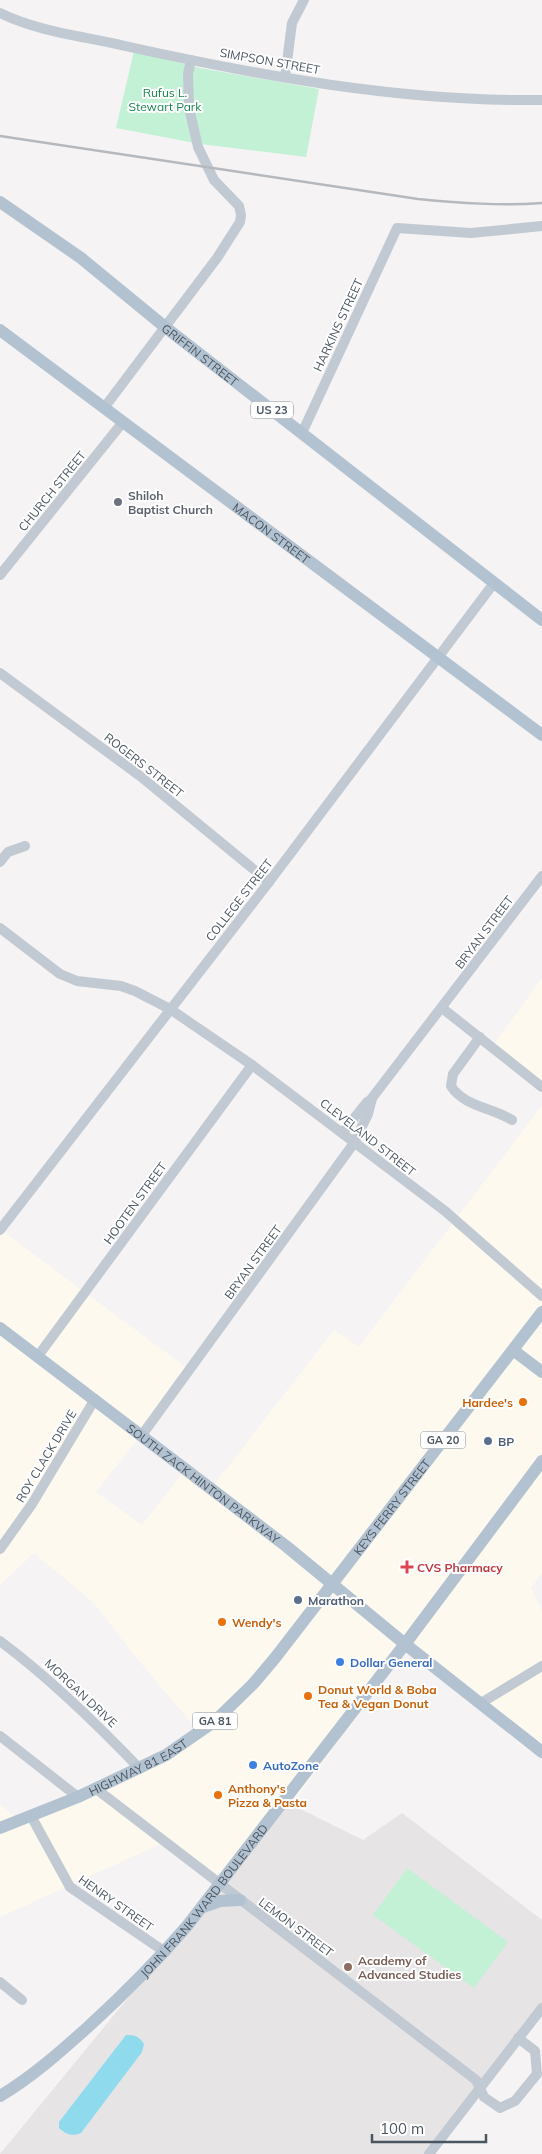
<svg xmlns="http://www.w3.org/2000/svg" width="542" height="2154" viewBox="0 0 542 2154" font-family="Mulish,sans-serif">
	<rect width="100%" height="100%" fill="#f5f3f3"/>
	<g fill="#fdf9ef">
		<polygon points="542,978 542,1087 491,1048"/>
		<polygon points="542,1105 542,1573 531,1588 542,1610 542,1751 409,1644 229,1890 163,1843 0,1917 0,1804 22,1823 104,1788 197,1730 130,1650 94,1603 34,1553 0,1585 0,1229 191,1371 96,1492 142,1525 182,1473 209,1491 334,1330 359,1347"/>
	</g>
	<polygon fill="#e6e4e5" points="284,1801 363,1840 402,1813 542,1920 542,2007 428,2154 0,2154 187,1926"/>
	<g fill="#c3f1d5">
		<polygon points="134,51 200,68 319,89 306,157 200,144 116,128"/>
		<polygon points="407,1868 508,1942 474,1988 373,1915"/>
	</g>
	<path fill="#90daee" d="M 126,2035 C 135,2035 139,2036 144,2044 L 142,2052 L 81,2133 C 71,2137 66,2134 59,2128 L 59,2122 Z"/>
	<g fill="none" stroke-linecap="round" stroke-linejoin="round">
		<g stroke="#c1cad2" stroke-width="10">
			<path d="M 0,13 C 39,32 83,36 125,46 C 261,76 402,102 542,100"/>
			<polyline points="285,77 292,23 304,0"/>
			<polyline points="104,408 217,258 240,222 241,215 239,206 214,180 198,147 189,108 188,74 191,60"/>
			<polyline points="302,433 397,228 471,233 542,226"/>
			<polyline points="0,575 123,422"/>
			<polyline points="0,673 140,776 269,882"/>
			<polyline points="0,862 8,852 25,846"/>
			<polyline points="0,928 60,974 77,981 121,986 135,991 170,1009 252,1065 445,1211 542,1296"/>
			<polyline points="442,1008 542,1087"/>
			<path d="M 480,1037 L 453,1074 L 451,1086 C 463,1106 493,1108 512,1120"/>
			<polyline points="343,1132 367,1102 372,1099"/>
			<polyline points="0,1230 269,882 494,583"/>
			<polyline points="38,1356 252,1065"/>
			<polyline points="142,1435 354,1143 368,1114 372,1098 542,876"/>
			<polyline points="0,1549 32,1504 95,1399"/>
			<path d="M 0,1641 C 51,1679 96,1723 140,1769"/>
			<polyline points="481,1703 542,1666"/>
			<polyline points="0,1736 78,1797"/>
			<polyline points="95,1788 476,2080 484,2097 500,2108 515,2101 537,2074 535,2051 518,2038"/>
			<polyline points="31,1816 70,1887 165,1952"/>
			<polyline points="0,1982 22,2000"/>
			<polyline points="429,2154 542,2008"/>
		</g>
		<g stroke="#b3c2d1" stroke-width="12">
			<path id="s1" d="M 0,202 L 81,258 L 165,327 L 542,620"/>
			<path id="s2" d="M 0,330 L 542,735"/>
			<path id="s3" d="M 0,1328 L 286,1546 L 405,1644 L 542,1752"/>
			<polyline points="513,1350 542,1372"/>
			<path id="s4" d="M 0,1828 L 78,1797 L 166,1755 L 215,1721 L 253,1684 L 275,1658 L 542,1312"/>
			<polyline points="203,1907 220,1901 240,1900"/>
			<path id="s5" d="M 0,2096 C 32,2077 60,2052 88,2027 C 123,1995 156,1962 187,1926 L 405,1644 L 542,1461"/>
		</g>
		<path stroke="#b5b8bd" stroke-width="2.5" d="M 0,136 L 418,199 C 460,203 500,206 542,203"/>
	</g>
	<circle fill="#6b7280" stroke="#fff" stroke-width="2" cx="118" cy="502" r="5"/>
	<g fill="#e8710a" stroke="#fff" stroke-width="2">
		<circle cx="523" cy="1402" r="5"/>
		<circle cx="222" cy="1622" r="5"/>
		<circle cx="308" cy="1696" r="5"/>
		<circle cx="218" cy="1795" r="5"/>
	</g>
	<g fill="#5c6f8a" stroke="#fff" stroke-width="2">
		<circle cx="488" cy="1441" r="5"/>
		<circle cx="298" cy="1600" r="5"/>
	</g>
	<path fill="#e0444e" stroke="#fff" stroke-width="2" d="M404.5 1559.5h5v5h5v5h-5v5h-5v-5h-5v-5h5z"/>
	<g fill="#3f7fe0" stroke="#fff" stroke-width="2">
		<circle cx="340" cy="1662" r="5"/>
		<circle cx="253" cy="1765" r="5"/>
	</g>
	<circle fill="#8d6e63" stroke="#fff" stroke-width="2" cx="348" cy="1967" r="5"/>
	<g text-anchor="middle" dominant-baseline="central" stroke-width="4" stroke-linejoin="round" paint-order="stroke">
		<g fill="#fff" stroke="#808990" stroke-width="1">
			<rect x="251" y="401.5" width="42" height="17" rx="4"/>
			<rect x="420.5" y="1431.5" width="45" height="17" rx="4"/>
			<rect x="192.5" y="1712.5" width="45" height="17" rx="4"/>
		</g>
		<g font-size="11" font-weight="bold" fill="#4a5661">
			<text x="272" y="410">US 23</text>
			<text x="443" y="1440">GA 20</text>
			<text x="215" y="1721">GA 81</text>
		</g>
		<g font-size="12" fill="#4a5661" stroke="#fff">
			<text transform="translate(270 61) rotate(10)">SIMPSON STREET</text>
			<text transform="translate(338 325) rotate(-65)">HARKINS STREET</text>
			<text stroke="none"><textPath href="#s1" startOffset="252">GRIFFIN STREET</textPath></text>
			<text transform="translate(52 491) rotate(-51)">CHURCH STREET</text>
			<text stroke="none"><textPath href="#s2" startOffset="339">MACON STREET</textPath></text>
			<text transform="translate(144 765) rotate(38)">ROGERS STREET</text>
			<text transform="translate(239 900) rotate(-52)">COLLEGE STREET</text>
			<text transform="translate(484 932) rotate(-53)">BRYAN STREET</text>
			<text transform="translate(368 1137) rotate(38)">CLEVELAND STREET</text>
			<text transform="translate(135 1203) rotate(-54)">HOOTEN STREET</text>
			<text transform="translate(253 1262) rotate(-54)">BRYAN STREET</text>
			<text transform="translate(46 1456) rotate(-59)">ROY CLACK DRIVE</text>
			<text stroke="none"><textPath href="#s3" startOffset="256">SOUTH ZACK HINTON PARKWAY</textPath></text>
			<text stroke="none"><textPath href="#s4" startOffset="519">KEYS FERRY STREET</textPath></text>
			<text transform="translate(81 1693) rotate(43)">MORGAN DRIVE</text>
			<text stroke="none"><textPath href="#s4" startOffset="151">HIGHWAY 81 EAST</textPath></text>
			<text stroke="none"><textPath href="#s5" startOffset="284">JOHN FRANK WARD BOULEVARD</textPath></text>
			<text transform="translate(116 1903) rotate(35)">HENRY STREET</text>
			<text transform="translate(296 1927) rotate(37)">LEMON STREET</text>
		</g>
		<g font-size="12" fill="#17864f" stroke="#fff">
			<text x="165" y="92">Rufus L.<tspan x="165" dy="14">Stewart Park</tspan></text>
		</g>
		<g font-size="12" font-weight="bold" fill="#5b616d" stroke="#fff" text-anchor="start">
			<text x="128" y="495">Shiloh<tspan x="128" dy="14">Baptist Church</tspan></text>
		</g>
		<g font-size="12" font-weight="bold" fill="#c56008" stroke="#fff" text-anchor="start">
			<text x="513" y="1402" text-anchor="end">Hardee's</text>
			<text x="232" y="1622">Wendy's</text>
			<text x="318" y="1689">Donut World &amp; Boba<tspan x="318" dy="14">Tea &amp; Vegan Donut</tspan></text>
			<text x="228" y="1788">Anthony's<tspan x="228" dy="14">Pizza &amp; Pasta</tspan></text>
		</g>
		<g font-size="12" font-weight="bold" fill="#4e5e75" stroke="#fff" text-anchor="start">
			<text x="498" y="1441">BP</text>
			<text x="308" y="1600">Marathon</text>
		</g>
		<g font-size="12" font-weight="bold" fill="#be3a42" stroke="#fff" text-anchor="start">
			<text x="417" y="1567">CVS Pharmacy</text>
		</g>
		<g font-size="12" font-weight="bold" fill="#366cbe" stroke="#fff" text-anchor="start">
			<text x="350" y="1662">Dollar General</text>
			<text x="263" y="1765">AutoZone</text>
		</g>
		<g font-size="12" font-weight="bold" fill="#785e54" stroke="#fff" text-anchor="start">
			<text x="358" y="1960">Academy of<tspan x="358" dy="14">Advanced Studies</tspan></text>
		</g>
	</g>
	<path d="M372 2134v8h114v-8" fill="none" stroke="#4a5661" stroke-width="2.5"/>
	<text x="380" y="2134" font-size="15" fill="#4a5661" stroke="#ffffff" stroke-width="4" paint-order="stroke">100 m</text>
</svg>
